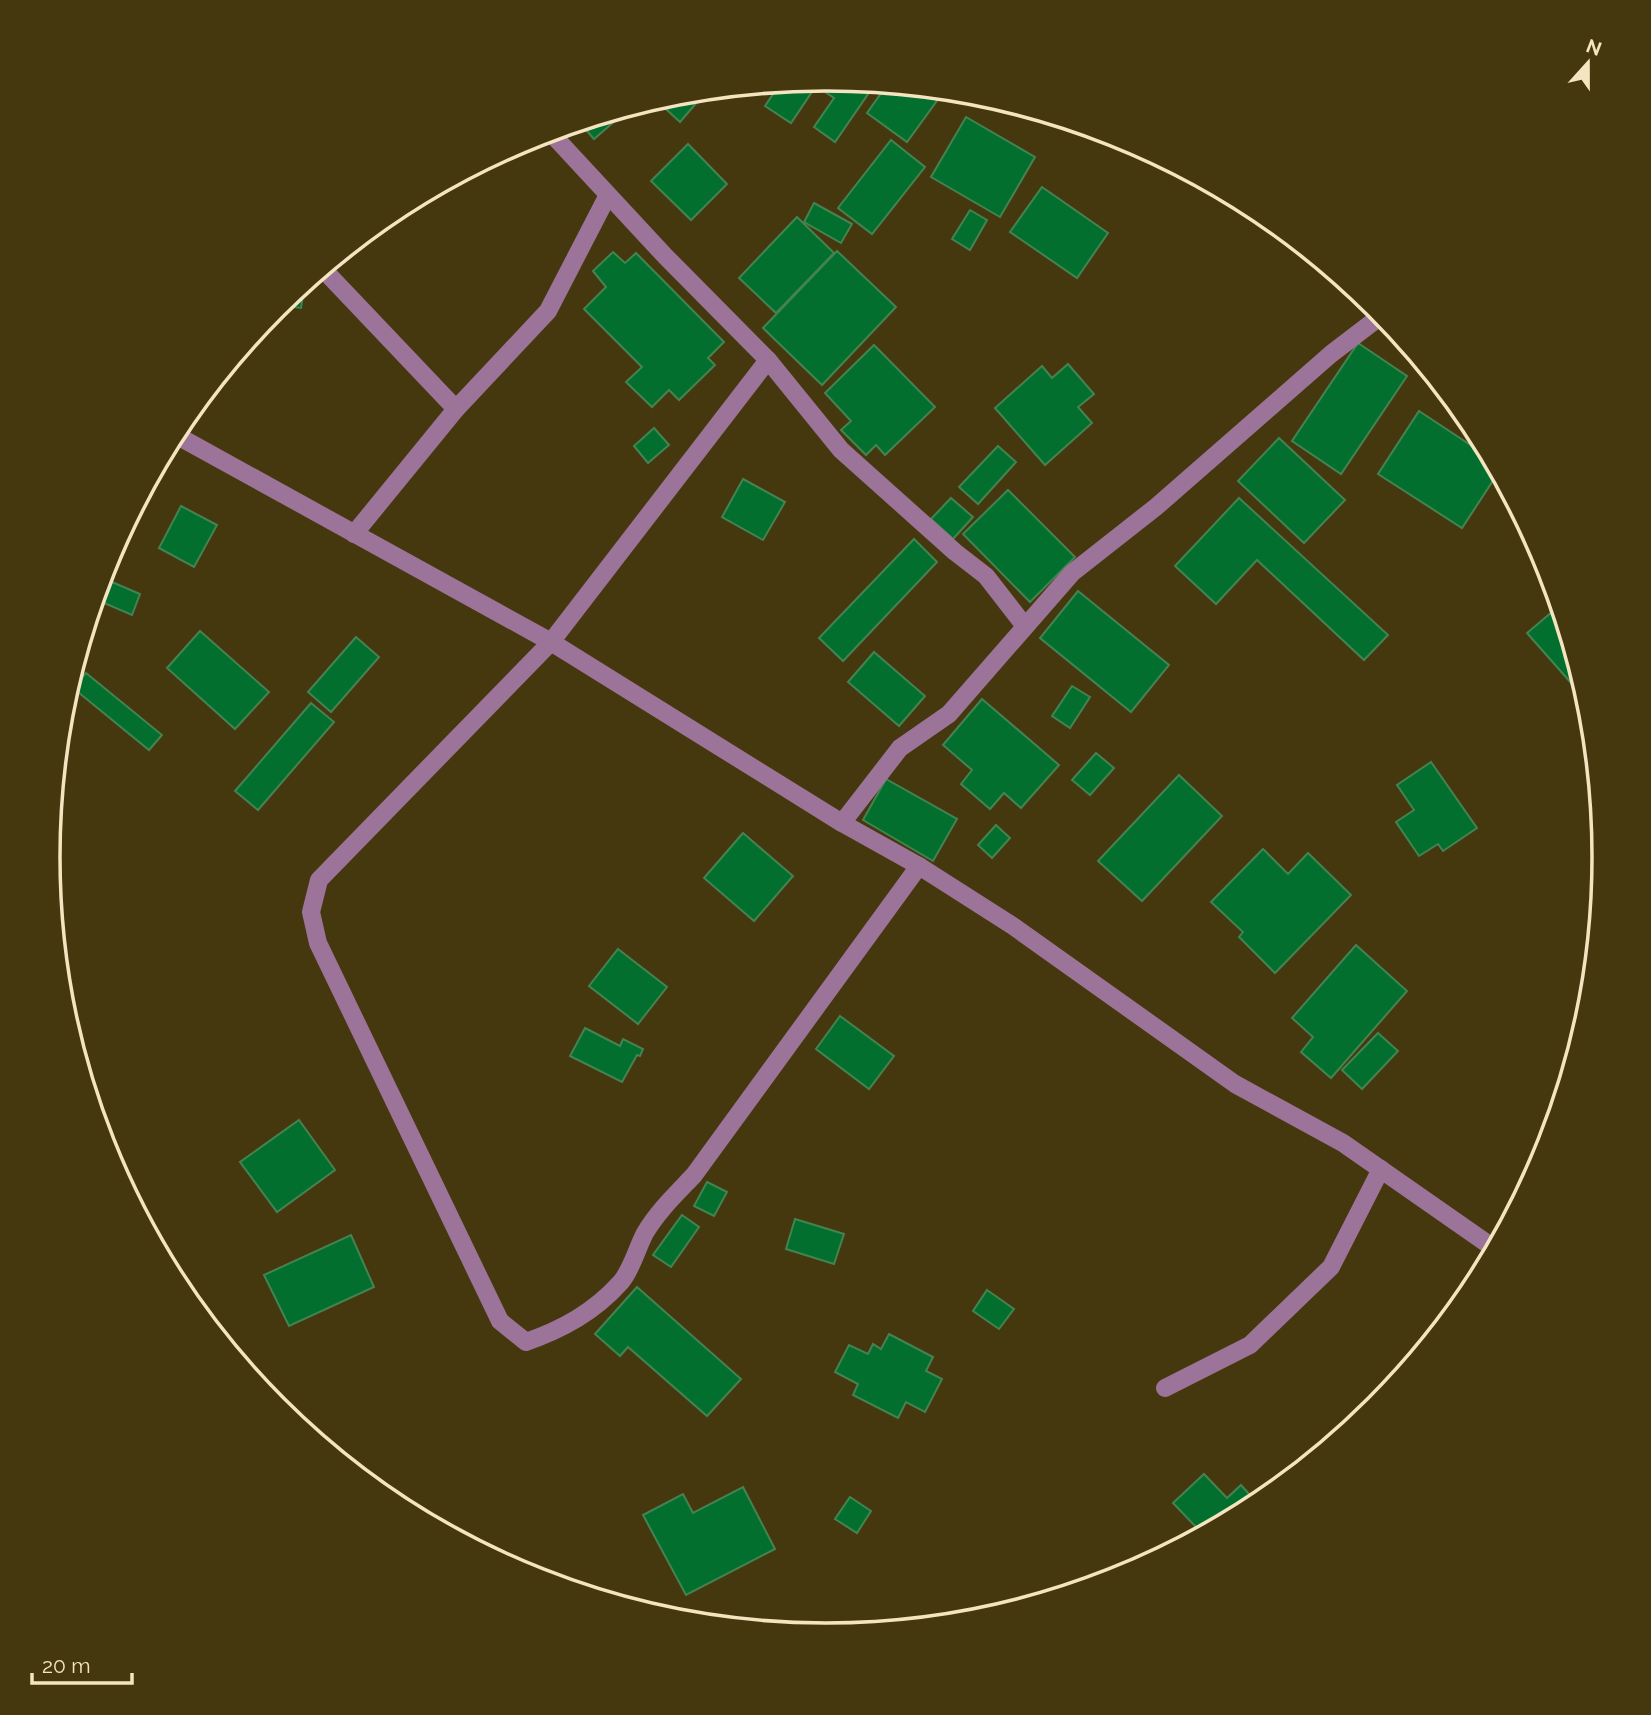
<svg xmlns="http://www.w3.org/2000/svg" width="1651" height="1715" viewBox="0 0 1651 1715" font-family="Raleway,sans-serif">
	<rect width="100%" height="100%" fill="#46380e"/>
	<g fill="#036f2e" stroke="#448351" stroke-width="2">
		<polygon points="826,79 875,84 835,142 814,127 834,98 816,86 791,123 765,106 780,84"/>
		<polygon points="887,85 928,89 939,98 907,142 867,113"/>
		<polygon points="701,91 704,94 680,122 656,100 674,94"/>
		<polygon points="631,107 594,139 580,123"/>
		<polygon points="966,117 1035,157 1000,217 931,177"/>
		<polygon points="891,140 925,167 872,234 838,208"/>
		<polygon points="688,144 727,184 691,220 651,181"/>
		<polygon points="1042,187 1108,233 1077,278 1010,232"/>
		<polygon points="814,203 852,224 841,243 804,222"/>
		<polygon points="970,210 987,220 970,250 952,239"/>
		<polygon points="797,217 834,253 776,313 739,278"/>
		<polygon points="837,251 896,307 822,385 763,328"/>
		<polygon points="613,252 625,263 636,253 724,342 708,358 715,365 679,400 669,390 652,407 626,382 642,367 584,309 606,287 593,271"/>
		<polygon points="305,283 301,308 278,305"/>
		<polygon points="1358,343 1407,376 1341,474 1292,441"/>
		<polygon points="874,345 935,407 885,455 876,445 866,455 841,430 851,421 825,393"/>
		<polygon points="1068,364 1094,394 1078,407 1092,423 1045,465 995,408 1042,366 1052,378"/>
		<polygon points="1419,411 1490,458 1498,473 1462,528 1378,474"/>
		<polygon points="654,428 669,445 648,463 634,446"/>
		<polygon points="1279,438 1345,500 1304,543 1238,481"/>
		<polygon points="998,446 1016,462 978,504 959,487"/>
		<polygon points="743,479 785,502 763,540 722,517"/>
		<polygon points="1008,490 1075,557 1030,602 963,534"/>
		<polygon points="951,498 973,517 953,539 931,519"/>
		<polygon points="1239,498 1388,635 1364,660 1257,560 1216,604 1175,566"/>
		<polygon points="181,506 217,525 194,567 159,548"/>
		<polygon points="914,539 937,562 843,661 819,638"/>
		<polygon points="112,582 140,594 132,615 104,603"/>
		<polygon points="1078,591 1169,665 1131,712 1040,638"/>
		<polygon points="1559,606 1587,701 1527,633"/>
		<polygon points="200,631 269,692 235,729 167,668"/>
		<polygon points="356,637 379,657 331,712 308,692"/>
		<polygon points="874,652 925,696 899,726 848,682"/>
		<polygon points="86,673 162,735 149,750 73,688"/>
		<polygon points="1072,686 1090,697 1070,728 1052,716"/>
		<polygon points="982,699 1059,765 1021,808 1004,793 990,809 961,784 972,770 943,745"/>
		<polygon points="311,703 334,722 258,810 235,791"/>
		<polygon points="1096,753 1114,768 1090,795 1072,780"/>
		<polygon points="1431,762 1477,828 1443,851 1438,844 1419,856 1396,822 1414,810 1397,785"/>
		<polygon points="1179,775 1222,816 1142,901 1098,861"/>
		<polygon points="886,779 957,819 933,861 863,820"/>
		<polygon points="996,825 1010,838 992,858 978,845"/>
		<polygon points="743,833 793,876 754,921 704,878"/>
		<polygon points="1263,849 1288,874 1308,853 1351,895 1275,973 1239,937 1243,932 1211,902"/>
		<polygon points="1356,945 1407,991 1331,1078 1301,1052 1313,1037 1292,1018"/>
		<polygon points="618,949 667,987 638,1024 589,986"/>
		<polygon points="840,1016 894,1056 869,1089 816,1049"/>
		<polygon points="585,1028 620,1046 623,1039 643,1049 640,1056 637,1055 622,1082 570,1056"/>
		<polygon points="1378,1033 1398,1051 1362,1089 1342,1070"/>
		<polygon points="299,1120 335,1170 277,1212 240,1162"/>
		<polygon points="707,1182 727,1192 714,1216 694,1206"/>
		<polygon points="682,1215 699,1227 671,1267 653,1255"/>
		<polygon points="795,1219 844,1234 834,1264 786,1249"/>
		<polygon points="351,1235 374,1287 289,1326 264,1275"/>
		<polygon points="637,1287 741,1379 707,1416 628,1347 620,1356 595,1334"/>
		<polygon points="987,1290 1014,1309 999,1329 973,1311"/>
		<polygon points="889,1334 933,1357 926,1371 942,1379 925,1412 906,1402 898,1418 853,1395 858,1384 835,1372 849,1345 868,1354 873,1344 881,1349"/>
		<polygon points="1204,1474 1227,1498 1241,1485 1258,1504 1186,1543 1183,1540 1196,1527 1173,1503"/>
		<polygon points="743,1487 775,1549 686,1595 643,1515 683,1494 693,1513"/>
		<polygon points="850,1497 871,1511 857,1533 835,1519"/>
	</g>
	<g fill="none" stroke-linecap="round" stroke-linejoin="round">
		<g stroke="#9c7399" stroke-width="18">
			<polyline points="550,132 666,257 768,360 841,450 955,552 986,576 1024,625"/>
			<polyline points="322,268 456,409"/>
			<path d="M 768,360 L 551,642 L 319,880 L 311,912 L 318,943 L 500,1321 L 526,1342 C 563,1329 594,1312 621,1282 C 632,1269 637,1248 645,1233 C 658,1211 677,1193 694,1175 L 919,866"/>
			<polyline points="174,434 551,642 842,823 919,866 1013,926 1235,1084 1343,1143 1495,1249"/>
			<polyline points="354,534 456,409 548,311 608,195"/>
			<polyline points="842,823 900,748 949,714 1072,573 1156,507 1331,354 1382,315"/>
			<polyline points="1165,1388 1250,1345 1331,1267 1381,1169"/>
		</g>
	</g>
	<path d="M0 0H1651V1715H0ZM60 857a766 766 0 1 1 1532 0a766 766 0 1 1-1532 0Z" fill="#46380e" fill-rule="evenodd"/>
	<path fill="none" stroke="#f4e5c0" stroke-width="3.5" d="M60 857a766 766 0 1 1 1532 0a766 766 0 1 1-1532 0Z"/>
	<g transform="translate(1588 63) rotate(21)" stroke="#46380e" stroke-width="5" paint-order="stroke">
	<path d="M0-5L12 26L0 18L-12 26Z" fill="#f4e5c0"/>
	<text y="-10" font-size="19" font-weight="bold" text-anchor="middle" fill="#f4e5c0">N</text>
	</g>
	<path d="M32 1673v10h100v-10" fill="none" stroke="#f4e5c0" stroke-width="3.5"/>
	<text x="42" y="1673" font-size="21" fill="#f4e5c0" stroke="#46380e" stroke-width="5" paint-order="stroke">20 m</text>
</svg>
